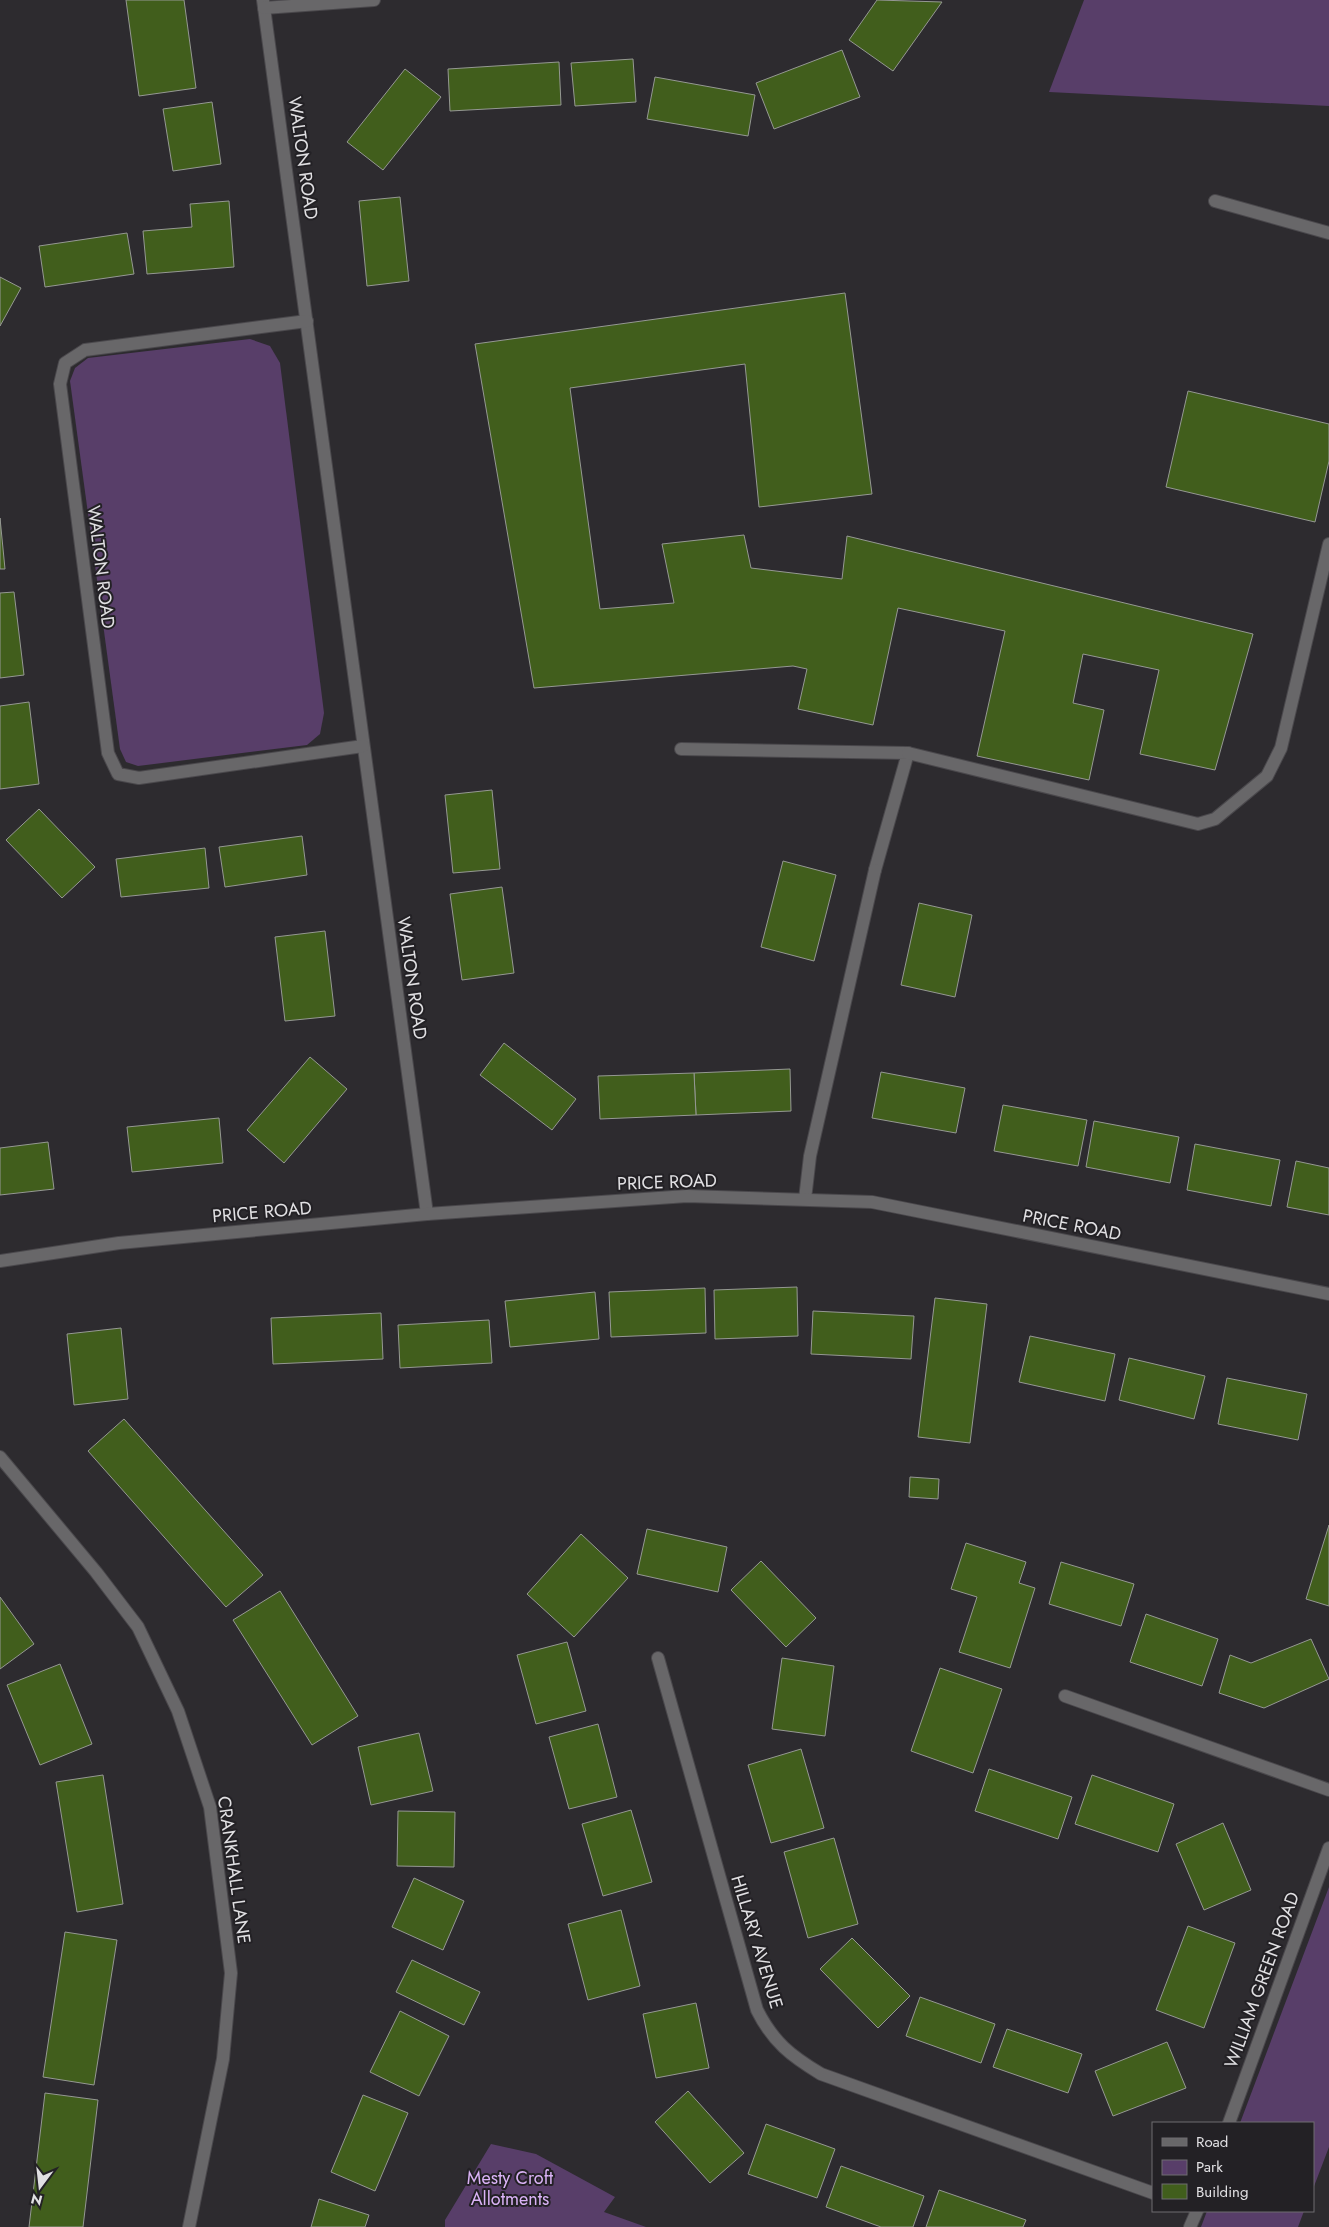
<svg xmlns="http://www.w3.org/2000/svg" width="1329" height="2227" viewBox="0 0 1329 2227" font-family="Jost,sans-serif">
	<rect width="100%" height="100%" fill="#2d2b2f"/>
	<g fill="#583e69">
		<polygon points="1084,0 1329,0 1329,106 1049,92"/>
		<polygon points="250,339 270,346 280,363 324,713 320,734 307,745 138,766 126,762 120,749 70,381 75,368 88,358"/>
		<polygon points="1329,1887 1329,2147 1313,2189 1313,2123 1240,2123"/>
		<polygon points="491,2144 536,2154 615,2197 604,2212 646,2227 445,2227 445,2220"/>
		<polygon points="1207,2211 1304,2211 1298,2227 1201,2227"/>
	</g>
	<g fill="#415e1c" stroke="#959893">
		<polygon points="126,0 184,0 196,88 139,96"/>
		<polygon points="877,0 942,2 893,71 849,40"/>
		<polygon points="842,50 860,97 774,129 756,83"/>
		<polygon points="633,59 636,102 575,106 571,63"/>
		<polygon points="559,62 561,105 450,111 448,69"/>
		<polygon points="405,69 441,97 383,170 347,142"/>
		<polygon points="655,77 755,95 748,136 647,119"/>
		<polygon points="212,102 221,164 173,171 163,109"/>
		<polygon points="400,197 409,281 367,286 359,201"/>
		<polygon points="229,201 234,267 147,274 143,231 192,227 190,204"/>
		<polygon points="127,233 134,274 45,287 39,246"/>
		<polygon points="0,277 21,288 0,326"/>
		<polygon points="845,293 872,494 759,507 745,364 570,388 600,609 674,603 662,544 744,535 751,568 842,579 847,536 1253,634 1215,770 1140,754 1159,670 1083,654 1073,703 1104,710 1089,780 977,756 1005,631 898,608 873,725 798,709 807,669 793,666 534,688 475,344"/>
		<polygon points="1188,391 1329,424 1329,461 1315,522 1166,487"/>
		<polygon points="0,518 5,569 0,569"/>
		<polygon points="14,592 24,675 0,678 0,593"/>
		<polygon points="29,702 39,784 0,789 0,706"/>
		<polygon points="492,790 500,869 453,873 445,795"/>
		<polygon points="39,809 95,867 62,898 6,840"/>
		<polygon points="302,836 307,875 225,887 219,847"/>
		<polygon points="205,848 209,888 121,897 116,859"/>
		<polygon points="783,861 836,875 814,961 761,947"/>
		<polygon points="502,887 514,973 462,980 450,894"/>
		<polygon points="919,903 972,915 955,997 901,985"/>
		<polygon points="325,931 335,1016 285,1021 275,937"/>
		<polygon points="504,1043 576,1099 552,1130 480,1075"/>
		<polygon points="310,1057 347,1089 284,1163 247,1130"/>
		<polygon points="790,1069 791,1111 696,1115 694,1073"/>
		<polygon points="881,1072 965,1088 956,1133 872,1118"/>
		<polygon points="694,1073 696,1115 600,1119 598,1076"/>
		<polygon points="1003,1105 1087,1120 1078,1166 994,1151"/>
		<polygon points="219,1118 223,1163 132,1172 127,1127"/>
		<polygon points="1094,1121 1179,1137 1170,1183 1086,1167"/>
		<polygon points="48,1142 54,1189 0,1195 0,1148"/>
		<polygon points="1195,1144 1280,1160 1271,1206 1187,1190"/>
		<polygon points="1296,1161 1329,1168 1329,1215 1287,1207"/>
		<polygon points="797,1287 798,1336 715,1339 714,1290"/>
		<polygon points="705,1288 706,1333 611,1337 609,1292"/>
		<polygon points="595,1292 599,1339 510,1347 505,1301"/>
		<polygon points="935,1298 987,1304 970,1443 918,1437"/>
		<polygon points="813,1311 914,1316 911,1359 811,1354"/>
		<polygon points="381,1313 383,1359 273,1364 271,1318"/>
		<polygon points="489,1320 492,1363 400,1368 398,1325"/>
		<polygon points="121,1328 128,1399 74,1405 67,1334"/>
		<polygon points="1030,1336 1115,1354 1105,1401 1019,1382"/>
		<polygon points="1129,1358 1205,1376 1194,1419 1119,1400"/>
		<polygon points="1227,1378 1307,1394 1298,1440 1218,1424"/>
		<polygon points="124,1419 263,1575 226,1607 88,1451"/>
		<polygon points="910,1477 939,1479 938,1499 909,1497"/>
		<polygon points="1329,1525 1329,1606 1306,1599"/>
		<polygon points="647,1529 727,1547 718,1592 637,1574"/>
		<polygon points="581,1534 628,1578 574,1637 527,1594"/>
		<polygon points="966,1543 1026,1562 1019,1583 1035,1588 1010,1668 959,1652 977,1597 951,1589"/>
		<polygon points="761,1561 816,1618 786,1647 731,1590"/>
		<polygon points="1061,1562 1134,1584 1121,1626 1049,1604"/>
		<polygon points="280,1591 358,1716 312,1745 233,1620"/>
		<polygon points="0,1597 34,1644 0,1669"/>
		<polygon points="1146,1614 1218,1639 1202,1686 1130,1662"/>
		<polygon points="1311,1639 1329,1679 1264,1708 1219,1693 1230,1655 1251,1663"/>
		<polygon points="567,1642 586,1711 536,1724 517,1655"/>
		<polygon points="782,1658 834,1666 825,1736 772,1729"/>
		<polygon points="60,1664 92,1744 40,1765 7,1685"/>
		<polygon points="940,1668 1002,1689 973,1773 911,1751"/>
		<polygon points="598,1724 617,1797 569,1809 549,1737"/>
		<polygon points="419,1733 433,1791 371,1805 358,1747"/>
		<polygon points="801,1749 824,1828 771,1843 748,1765"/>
		<polygon points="989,1769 1072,1797 1058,1839 975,1811"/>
		<polygon points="103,1775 123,1904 77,1912 56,1782"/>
		<polygon points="1092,1775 1174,1804 1158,1852 1075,1824"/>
		<polygon points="631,1810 652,1882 603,1896 582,1824"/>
		<polygon points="398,1811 455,1812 454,1867 397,1866"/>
		<polygon points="1223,1823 1251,1890 1204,1910 1176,1844"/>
		<polygon points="834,1838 858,1924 808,1938 784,1852"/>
		<polygon points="414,1878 464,1901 443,1950 392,1927"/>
		<polygon points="621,1910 640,1986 588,2000 568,1924"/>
		<polygon points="1188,1926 1235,1943 1204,2028 1156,2010"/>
		<polygon points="65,1932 117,1940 94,2085 43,2077"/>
		<polygon points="852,1938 910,1996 878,2028 820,1969"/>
		<polygon points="412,1960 480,1992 464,2025 396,1992"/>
		<polygon points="920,1997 995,2024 981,2063 906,2036"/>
		<polygon points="696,2003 709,2068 656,2078 643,2014"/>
		<polygon points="400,2011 449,2036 419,2096 370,2072"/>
		<polygon points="1007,2029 1082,2054 1068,2093 993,2067"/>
		<polygon points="1167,2042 1186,2088 1113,2116 1095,2071"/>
		<polygon points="688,2091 744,2153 710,2183 655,2122"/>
		<polygon points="45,2093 98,2100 83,2227 29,2227"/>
		<polygon points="363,2095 408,2113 375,2191 331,2172"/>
		<polygon points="766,2124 835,2149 817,2198 748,2174"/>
		<polygon points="841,2166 924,2196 913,2227 881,2227 826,2207"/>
		<polygon points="939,2190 1026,2220 1023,2227 926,2227"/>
		<polygon points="319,2199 369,2215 365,2227 311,2227"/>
	</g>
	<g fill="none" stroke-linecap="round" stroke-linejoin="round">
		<g stroke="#4a484c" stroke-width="14">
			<g id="service">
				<polyline points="1215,201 1329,233"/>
				<polyline points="681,749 908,753 875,870"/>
				<polyline points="908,753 1198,824 1215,819 1267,776 1281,748 1329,544"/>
			</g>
		</g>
		<g stroke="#4a484c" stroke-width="14">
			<g id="minor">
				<polyline points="263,0 427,1214"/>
				<polyline points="264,8 374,0"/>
				<polyline points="307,321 85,350 65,363 60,384 108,753 118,774 139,778 363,746"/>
				<polyline points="805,1199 810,1156 875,870"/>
				<polyline points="0,1261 119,1243 427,1214 687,1196 872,1202 1329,1294"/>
				<path d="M 658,1658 L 757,2010 C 773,2042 791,2056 821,2074 L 1153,2193"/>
				<polyline points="1065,1696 1329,1790"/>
				<polyline points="1229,2123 1329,1848"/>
				<polyline points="1190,2227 1197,2211"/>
			</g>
		</g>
		<g stroke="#4a484c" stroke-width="14">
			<polyline id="tertiary" points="0,1457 96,1572 138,1627 178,1711 210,1807 231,1973 223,2059 189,2227"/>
		</g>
		<use href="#service" stroke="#686769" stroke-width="12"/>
		<use href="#minor" stroke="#686769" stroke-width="12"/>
		<use href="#tertiary" stroke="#686769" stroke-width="12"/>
	</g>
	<g text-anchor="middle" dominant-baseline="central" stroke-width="4" stroke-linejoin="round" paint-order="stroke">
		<g font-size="18" fill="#e1e0e3" stroke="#232125">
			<text transform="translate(303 158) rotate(82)">WALTON ROAD</text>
			<text transform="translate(101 567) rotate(83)">WALTON ROAD</text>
			<text transform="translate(412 978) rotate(82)">WALTON ROAD</text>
			<text transform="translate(667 1182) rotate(-2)">PRICE ROAD</text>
			<text transform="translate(262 1212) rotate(-5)">PRICE ROAD</text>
			<text transform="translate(1072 1225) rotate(11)">PRICE ROAD</text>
			<text transform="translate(234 1870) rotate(82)">CRANKHALL LANE</text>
			<text transform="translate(757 1942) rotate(73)">HILLARY AVENUE</text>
			<text transform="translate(1262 1980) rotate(-70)">WILLIAM GREEN ROAD</text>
		</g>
		<g font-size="18" fill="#dbb3f7" stroke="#232125">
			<text x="510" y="2178">Mesty Croft<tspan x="510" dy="21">Allotments</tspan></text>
		</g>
	</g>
	<rect x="1152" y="2122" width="162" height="90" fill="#232125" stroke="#6f6d71"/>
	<rect x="1162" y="2138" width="25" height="8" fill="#686769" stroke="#6f6d71"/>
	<text x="1196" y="2147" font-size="15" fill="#e1e0e3">Road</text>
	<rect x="1162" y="2160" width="25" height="15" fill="#583e69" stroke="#6f6d71"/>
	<text x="1196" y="2172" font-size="15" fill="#e1e0e3">Park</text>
	<rect x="1162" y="2184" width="25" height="15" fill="#415e1c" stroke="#6f6d71"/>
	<text x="1196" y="2197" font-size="15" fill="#e1e0e3">Building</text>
	<g transform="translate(40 2187) rotate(195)" stroke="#232125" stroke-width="4" paint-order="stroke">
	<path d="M0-4L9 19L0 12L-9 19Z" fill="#e1e0e3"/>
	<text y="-8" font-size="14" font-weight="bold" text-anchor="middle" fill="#e1e0e3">N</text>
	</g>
</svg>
